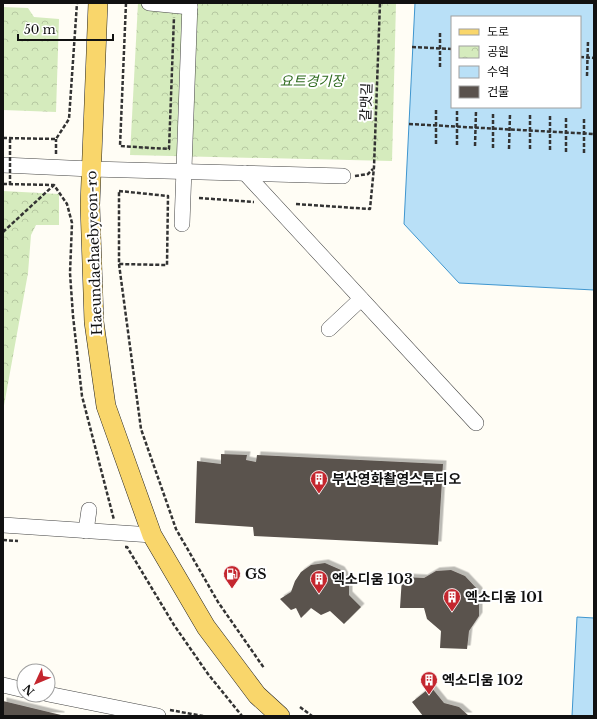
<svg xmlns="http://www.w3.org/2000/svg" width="597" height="719" viewBox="0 0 597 719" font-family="'Libre Baskerville','Noto Sans KR',serif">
	<defs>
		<pattern id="park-crowns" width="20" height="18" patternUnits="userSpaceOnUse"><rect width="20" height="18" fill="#d5ebbd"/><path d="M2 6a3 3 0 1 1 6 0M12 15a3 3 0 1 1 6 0" fill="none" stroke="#b6c8a1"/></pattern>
		<filter id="shadow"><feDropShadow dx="3.5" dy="-3.5" stdDeviation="0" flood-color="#0004"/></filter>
	</defs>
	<rect width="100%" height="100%" fill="#fffdf5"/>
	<g fill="url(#park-crowns)">
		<polygon points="138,3 396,3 392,161 130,155"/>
		<polygon points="3,7 28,8 34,17 59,19 56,112 3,110"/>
		<polygon points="3,191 59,194 59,225 36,225 31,235 28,273 3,411"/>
	</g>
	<g fill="#b9e0f7" stroke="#3f96cf" fill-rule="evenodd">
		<path d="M 415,3 L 594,3 L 594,290 L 459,283 L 404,224 ZM 452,17 L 580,17 L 580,107 L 452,107 Z"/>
		<polygon points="577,617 594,618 594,716 572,716"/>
	</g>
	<g fill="#5a524d" filter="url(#shadow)">
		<polygon points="221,454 247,455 246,460 256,462 257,455 443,464 438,545 254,536 253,527 195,523 197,461 221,464"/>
		<polygon points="325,563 341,570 349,582 349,595 361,607 344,624 330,611 321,615 311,608 301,618 296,608 291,610 280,599 291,592 295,581 301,572 311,565"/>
		<polygon points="451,570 465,576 479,591 479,616 469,631 467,649 440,648 441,631 427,619 424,608 400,608 402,577 424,578 436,571"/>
		<polygon points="431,687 444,703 459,707 469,716 423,716 412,702"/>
		<polygon points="3,701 61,715 61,716 3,716"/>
	</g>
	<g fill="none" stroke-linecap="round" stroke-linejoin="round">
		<g stroke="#444" stroke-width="16">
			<g id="minor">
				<polyline points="149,3 190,7"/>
				<polyline points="3,165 91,169 343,176"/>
				<polyline points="245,173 476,423"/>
				<polyline points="182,224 190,3"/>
				<polyline points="329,329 361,299"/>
				<polyline points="3,525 152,535"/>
				<polyline points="86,531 89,510"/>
				<polyline points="3,685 24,690"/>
				<polyline points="48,694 158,716"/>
			</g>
		</g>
		<g stroke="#222" stroke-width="20">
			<polyline id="major" points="98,3 90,205 94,322 106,406 152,535 206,627 257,695 280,716"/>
		</g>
		<g stroke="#333" stroke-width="2.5" stroke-dasharray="4 2" stroke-linecap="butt">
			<polyline points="126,3 120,146 169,149 174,17"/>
			<polyline points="412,47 452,49"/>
			<polyline points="580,57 594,58"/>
			<polyline points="440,67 440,32"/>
			<polyline points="587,76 588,41"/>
			<polyline points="409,124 594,134"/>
			<polyline points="3,138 56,139 69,119 77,3"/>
			<polyline points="436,144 436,108"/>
			<polyline points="457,145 457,110"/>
			<polyline points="475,146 476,111"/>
			<polyline points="493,148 493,112"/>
			<polyline points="509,149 510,114"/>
			<polyline points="530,149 530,114"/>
			<polyline points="550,150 550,115"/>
			<polyline points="566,152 566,116"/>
			<polyline points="584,153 584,117"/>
			<polyline points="56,154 56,139"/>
			<polyline points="355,176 368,174 373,169"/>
			<polyline points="3,184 54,185 67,204 72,223 70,273 73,316 82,396 114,520"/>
			<polygon points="119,191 168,196 167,265 119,264"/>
			<polyline points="199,198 254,202"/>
			<polyline points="296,204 370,209 374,167 380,3"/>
			<polyline points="3,232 54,185"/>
			<polyline points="119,264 141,429 176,529 218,602 264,668"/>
			<polyline points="3,540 18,541"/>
			<polyline points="125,547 127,547 174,625 208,674 242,716"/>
			<polyline points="300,707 312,716"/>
			<polyline points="170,710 203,716"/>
		</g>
		<use href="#minor" stroke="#fff" stroke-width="15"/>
		<use href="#major" stroke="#f9d66b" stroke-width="19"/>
		<polyline stroke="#333" stroke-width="2.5" stroke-dasharray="4 2" stroke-linecap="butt" points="10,185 10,139"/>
	</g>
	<defs>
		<g id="building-pin" transform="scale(0.9)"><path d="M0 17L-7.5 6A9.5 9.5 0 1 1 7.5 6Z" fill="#c4262e" stroke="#fff"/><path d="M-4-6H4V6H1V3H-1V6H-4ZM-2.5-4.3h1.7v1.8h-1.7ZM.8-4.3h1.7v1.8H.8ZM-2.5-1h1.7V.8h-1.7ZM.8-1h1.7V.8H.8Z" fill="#fff"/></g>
		<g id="fuel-pin" transform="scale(0.9)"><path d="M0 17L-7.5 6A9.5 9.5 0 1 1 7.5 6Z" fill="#c4262e" stroke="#fff"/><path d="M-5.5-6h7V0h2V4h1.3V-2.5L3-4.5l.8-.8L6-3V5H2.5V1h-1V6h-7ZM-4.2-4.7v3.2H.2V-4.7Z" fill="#fff"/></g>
	</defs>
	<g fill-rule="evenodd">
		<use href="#building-pin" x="319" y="479"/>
		<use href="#fuel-pin" x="232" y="574"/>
		<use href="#building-pin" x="319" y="579"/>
		<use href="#building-pin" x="452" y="597"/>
		<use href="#building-pin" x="429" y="680"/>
	</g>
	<g text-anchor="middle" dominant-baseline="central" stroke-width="4" stroke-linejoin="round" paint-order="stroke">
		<g font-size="14" font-style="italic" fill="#2f6b1f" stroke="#fff">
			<text x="312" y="81">요트경기장</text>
		</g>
		<g font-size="14" fill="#111" stroke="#fff">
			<text transform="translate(366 102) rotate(-88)">갈맷길</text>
			<text transform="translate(94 253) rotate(-92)">Haeundaehaebyeon-ro</text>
		</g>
		<g font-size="14" font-weight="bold" fill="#111" stroke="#fff" text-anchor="start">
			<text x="332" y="479">부산영화촬영스튜디오</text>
			<text x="245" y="574">GS</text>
			<text x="332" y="579">엑소디움 103</text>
			<text x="465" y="597">엑소디움 101</text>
			<text x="442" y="680">엑소디움 102</text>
		</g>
	</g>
	<rect width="597" height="719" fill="none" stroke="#111111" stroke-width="8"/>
	<rect x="451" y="16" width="130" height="92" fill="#ffffff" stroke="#a0a0a0"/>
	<rect x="459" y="29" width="20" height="6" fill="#f9d66b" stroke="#a0a0a0"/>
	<text x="487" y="36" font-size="12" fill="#111111">도로</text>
	<rect x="459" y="46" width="20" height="12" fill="url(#park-crowns)" stroke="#a0a0a0"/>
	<text x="487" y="56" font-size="12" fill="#111111">공원</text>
	<rect x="459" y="66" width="20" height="12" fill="#b9e0f7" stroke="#a0a0a0"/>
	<text x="487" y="76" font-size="12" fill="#111111">수역</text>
	<rect x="459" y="86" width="20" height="12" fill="#5a524d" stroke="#a0a0a0"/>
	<text x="487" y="96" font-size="12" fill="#111111">건물</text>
	<g transform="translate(36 683) rotate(226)"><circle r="19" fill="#ffffff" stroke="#a0a0a0"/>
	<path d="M0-3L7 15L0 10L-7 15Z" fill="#c4262e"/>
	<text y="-6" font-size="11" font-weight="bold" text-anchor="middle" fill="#111111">N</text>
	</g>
	<path d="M18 34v6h95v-6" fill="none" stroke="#111111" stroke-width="2"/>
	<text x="24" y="34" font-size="12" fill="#111111" stroke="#ffffff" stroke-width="3" paint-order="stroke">50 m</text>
</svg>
